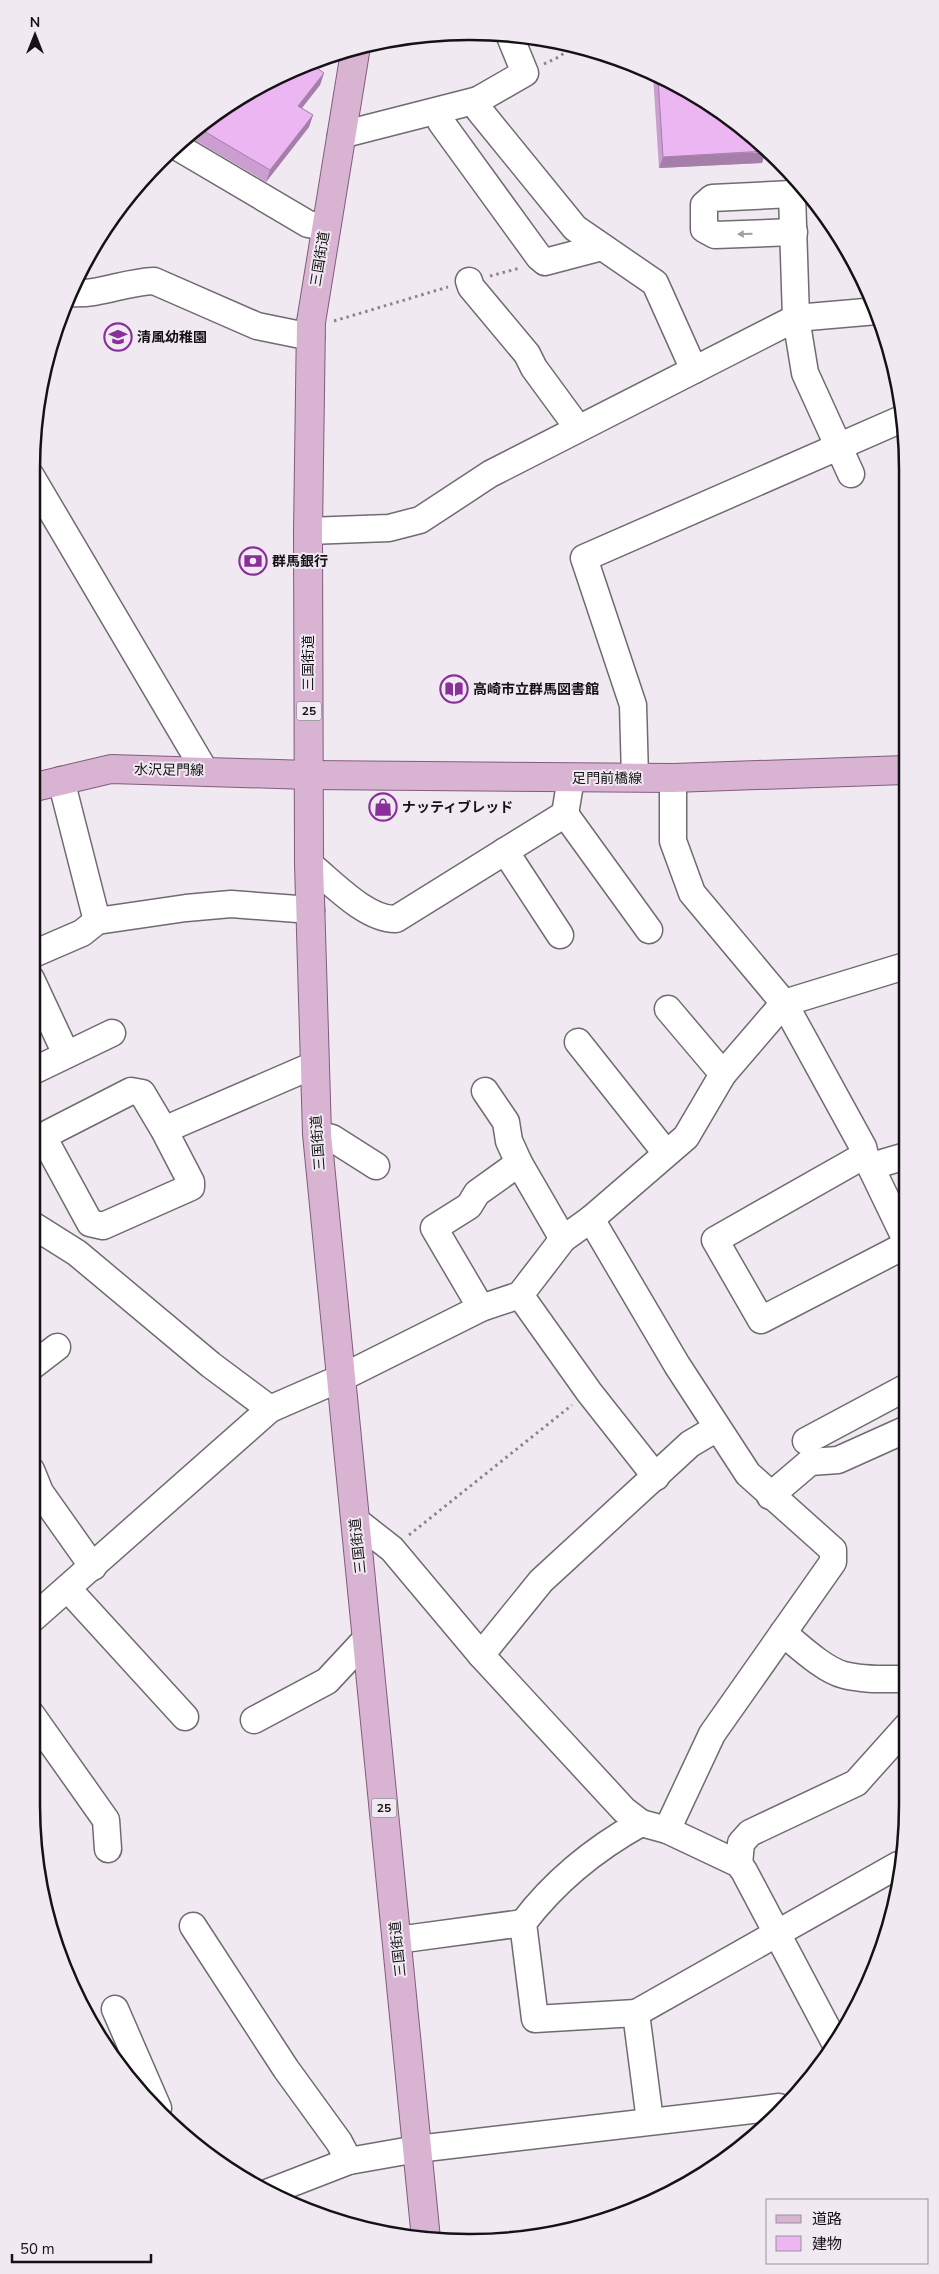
<svg xmlns="http://www.w3.org/2000/svg" width="939" height="2274" viewBox="0 0 939 2274" font-family="'Nunito Sans','Noto Sans JP',sans-serif">
	<rect width="100%" height="100%" fill="#f0e9f1"/>
	<g fill="none" stroke-linecap="round" stroke-linejoin="round">
		<g stroke="#706a71" stroke-width="29">
			<g id="minor">
				<polyline points="478,100 479,110 575,228 655,283 694,370"/>
				<polyline points="437,112 441,122 539,257 545,262 602,247"/>
				<polyline points="341,135 478,100 525,73 509,34"/>
				<polyline points="176,146 308,224 325,227"/>
				<polyline points="801,184 792,194 796,318 805,373 851,474"/>
				<polyline points="792,194 712,198 704,205 704,229 715,235 794,232"/>
				<polyline points="469,281 471,287 527,354 534,368 578,428"/>
				<path d="M 71,293 C 101,295 124,282 154,281 L 257,326 L 311,337"/>
				<polyline points="31,476 205,771"/>
				<polyline points="308,531 389,528 420,520 490,474 796,318 877,311"/>
				<polyline points="635,777 633,705 584,558 904,418"/>
				<polyline points="673,778 673,841 692,893 784,1003 863,1147 865,1155 906,1240"/>
				<polyline points="61,780 97,921"/>
				<polyline points="565,814 649,930"/>
				<polyline points="505,851 560,935"/>
				<path d="M 309,864 C 332,882 366,920 396,919 L 565,814 L 571,778"/>
				<polyline points="31,955 82,933 97,921 186,908 231,904 311,910"/>
				<polyline points="31,979 66,1054"/>
				<polyline points="668,1009 723,1074"/>
				<polyline points="578,1042 666,1153"/>
				<polyline points="31,1072 112,1033"/>
				<polyline points="485,1091 506,1122 509,1141 519,1163 563,1239"/>
				<polyline points="164,1130 142,1093 131,1091 49,1133 47,1144 90,1223 103,1226 191,1187 191,1182 164,1130 314,1065"/>
				<polyline points="317,1134 332,1138 376,1166"/>
				<polyline points="865,1155 715,1240 761,1320 906,1245"/>
				<polyline points="872,1166 906,1156"/>
				<polyline points="591,1219 677,1365 748,1474 833,1550 833,1562 712,1734 667,1830"/>
				<polyline points="31,1224 77,1253 211,1365 270,1409"/>
				<polyline points="520,1295 589,1392 656,1477"/>
				<polyline points="481,1308 434,1228 469,1206 477,1193 519,1163"/>
				<polyline points="31,1367 57,1347"/>
				<polyline points="806,1441 907,1387"/>
				<polyline points="31,1470 40,1492 93,1567"/>
				<polyline points="770,1496 810,1462 838,1460 907,1429"/>
				<polyline points="355,1520 392,1549 481,1655 624,1810 641,1823 667,1830 739,1864 744,1871 834,2041"/>
				<polyline points="68,1589 185,1717"/>
				<polyline points="31,1620 270,1409 341,1378 481,1308 520,1295 563,1239 591,1219 686,1137 723,1074 784,1003 905,966"/>
				<path d="M 783,1633 C 799,1646 824,1670 844,1675 C 863,1680 883,1679 903,1679"/>
				<polyline points="481,1655 541,1581 690,1444 717,1428"/>
				<polyline points="31,1714 106,1820 108,1849"/>
				<polyline points="254,1720 327,1681 367,1638"/>
				<path d="M 641,1823 C 596,1848 554,1882 523,1923 L 535,2019 L 636,2013 L 898,1865"/>
				<polyline points="739,1864 741,1843 750,1833 856,1783 908,1725"/>
				<polyline points="193,1926 286,2069 339,2142 349,2161"/>
				<polyline points="397,1940 523,1923"/>
				<polyline points="115,2009 158,2108"/>
				<polyline points="636,2013 650,2121"/>
				<polyline points="269,2192 349,2161 417,2149 779,2107"/>
			</g>
		</g>
		<g stroke="#835b7c" stroke-width="30">
			<g id="major">
				<polyline points="356,46 311,322 308,531 309,864 317,1134 426,2239"/>
				<polyline points="31,788 111,769 309,775 673,778 905,770"/>
			</g>
		</g>
		<g stroke="#8a858b" stroke-width="3" stroke-dasharray="2.5 4" stroke-linecap="butt">
			<polyline points="544,64 559,57 573,46"/>
			<polyline points="490,276 520,268"/>
			<polyline points="334,321 448,287"/>
			<polyline points="409,1535 572,1405"/>
		</g>
		<use href="#minor" stroke="#fff" stroke-width="26"/>
		<use href="#major" stroke="#d8b4d2" stroke-width="28"/>
	</g>
	<g fill="#cb9dd1">
		<polygon points="324,73 320,85 302,108 313,115 309,127 266,182 188,136 202,122"/>
		<polygon points="653,75 713,105 762,163 659,168"/>
	</g>
	<g fill="#a57faa">
		<polygon points="324,73 320,85 294,118 298,106"/>
		<polygon points="313,115 309,127 266,182 270,170"/>
		<polygon points="766,152 762,163 659,168 663,157"/>
	</g>
	<g fill="#ecb6f3" stroke="#a57faa">
		<polygon points="310,63 324,73 298,106 313,115 270,170 197,127 202,122 275,77"/>
		<polygon points="658,78 713,105 766,151 663,157"/>
	</g>
	<defs><path id="oneway-solid" d="M-6-.8H1V-3.2L6.5 0L1 3.2V.8H-6Z" transform="scale(1.25)"/></defs>
	<use fill="#a1a0a1" href="#oneway-solid" transform="translate(745 234) rotate(178)"/>
	<defs>
		<g id="school-ring" transform="scale(1.4375)"><circle r="9.5" fill="#f0e9f1" stroke="#892f9a" stroke-width="1.5"/><path d="M0-5L7-2L0 1L-7-2ZM-4 1L0 2.5L4 1V4Q0 6-4 4Z" fill="#892f9a"/></g>
		<g id="bank-ring" transform="scale(1.4375)"><circle r="9.5" fill="#f0e9f1" stroke="#892f9a" stroke-width="1.5"/><path d="M-6-4H6V4H-6ZM0-2.3a2.3 2.3 0 1 0 0 4.6a2.3 2.3 0 1 0 0-4.6Z" fill="#892f9a"/></g>
		<g id="library-ring" transform="scale(1.4375)"><circle r="9.5" fill="#f0e9f1" stroke="#892f9a" stroke-width="1.5"/><path d="M-6-4Q-3-5.5-.7-3.5V5Q-3 3-6 4ZM6-4Q3-5.5 .7-3.5V5Q3 3 6 4Z" fill="#892f9a"/></g>
		<g id="shop-ring" transform="scale(1.4375)"><circle r="9.5" fill="#f0e9f1" stroke="#892f9a" stroke-width="1.5"/><path d="M-5-2.5h2.3a2.7 3.5 0 0 1 5.4 0H5L5.5 6h-11ZM-1.5-2.5h3a1.5 2.3 0 0 0-3 0Z" fill="#892f9a"/></g>
	</defs>
	<g fill-rule="evenodd">
		<use href="#school-ring" x="118" y="337"/>
		<use href="#bank-ring" x="253" y="561"/>
		<use href="#library-ring" x="454" y="689"/>
		<use href="#shop-ring" x="383" y="807"/>
	</g>
	<g text-anchor="middle" dominant-baseline="central" stroke-width="4" stroke-linejoin="round" paint-order="stroke">
		<g fill="#f0e9f1" stroke="#575257" stroke-width="1">
			<rect x="296.5" y="701.5" width="25" height="19" rx="4"/>
			<rect x="371.5" y="1798.5" width="25" height="19" rx="4"/>
		</g>
		<g font-size="12" font-weight="bold" fill="#151215">
			<text x="309" y="711">25</text>
			<text x="384" y="1808">25</text>
		</g>
		<g font-size="14" fill="#151215" stroke="#f0e9f1">
			<text transform="translate(320 259) rotate(-81)">三国街道</text>
			<text transform="translate(308 663) rotate(-90)">三国街道</text>
			<text transform="translate(169 770) rotate(1)">水沢足門線</text>
			<text x="607" y="778">足門前橋線</text>
			<text transform="translate(318 1143) rotate(-94)">三国街道</text>
			<text transform="translate(358 1546) rotate(-96)">三国街道</text>
			<text transform="translate(398 1949) rotate(-96)">三国街道</text>
		</g>
		<g font-size="14" font-weight="bold" fill="#151215" stroke="#f0e9f1" text-anchor="start">
			<text x="137" y="337">清風幼稚園</text>
			<text x="272" y="561">群馬銀行</text>
			<text x="473" y="689">高崎市立群馬図書館</text>
			<text x="402" y="807">ナッティブレッド</text>
		</g>
	</g>
	<path d="M0 0H939V2274H0ZM469 40H470A429 429 0 0 1 899 469V1805A429 429 0 0 1 470 2234H469A429 429 0 0 1 40 1805V469A429 429 0 0 1 469 40Z" fill="#f0e9f1" fill-rule="evenodd"/>
	<path fill="none" stroke="#151215" stroke-width="2.5" d="M469 40H470A429 429 0 0 1 899 469V1805A429 429 0 0 1 470 2234H469A429 429 0 0 1 40 1805V469A429 429 0 0 1 469 40Z"/>
	<rect x="766" y="2199" width="162" height="65" fill="#f0e9f1" stroke="#989399"/>
	<rect x="776" y="2215" width="25" height="8" fill="#d8b4d2" stroke="#989399"/>
	<text x="812" y="2224" font-size="15" fill="#151215">道路</text>
	<rect x="776" y="2236" width="25" height="15" fill="#ecb6f3" stroke="#989399"/>
	<text x="812" y="2249" font-size="15" fill="#151215">建物</text>
	<g transform="translate(35 35)" stroke="#f0e9f1" stroke-width="4" paint-order="stroke">
	<path d="M0-4L9 19L0 12L-9 19Z" fill="#151215"/>
	<text y="-8" font-size="14" font-weight="bold" text-anchor="middle" fill="#151215">N</text>
	</g>
	<path d="M12 2254v8h139v-8" fill="none" stroke="#151215" stroke-width="2.5"/>
	<text x="20" y="2254" font-size="15" fill="#151215" stroke="#f0e9f1" stroke-width="4" paint-order="stroke">50 m</text>
</svg>
